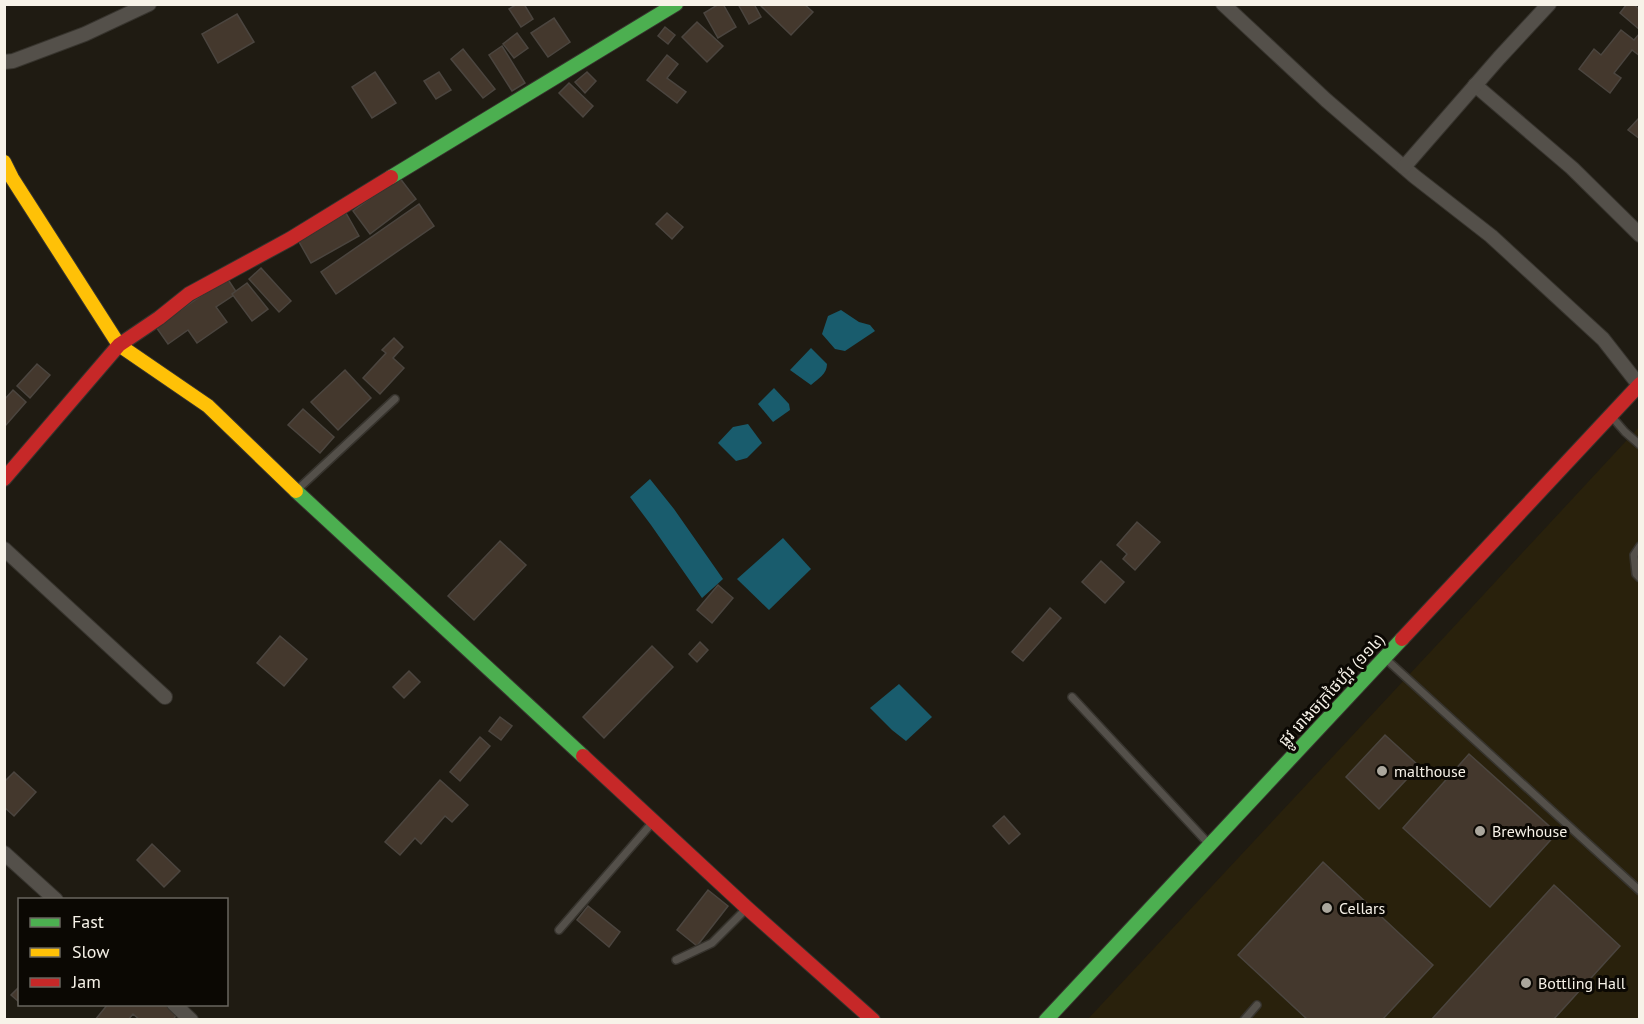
<svg xmlns="http://www.w3.org/2000/svg" width="1644" height="1024" viewBox="0 0 1644 1024" font-family="'PT Sans','Noto Sans Khmer',sans-serif">
	<rect width="100%" height="100%" fill="#1f1b12"/>
	<polygon fill="#29210c" points="1639,427 1639,1019 1087,1020 1448,633"/>
	<g fill="#195c6d">
		<polygon points="841,310 859,322 870,325 875,331 845,351 835,349 822,334 828,316"/>
		<path d="M 811,348 L 827,364 C 827,374 818,379 811,385 L 790,370 Z"/>
		<polygon points="774,388 789,404 790,410 773,422 758,404"/>
		<polygon points="748,424 762,443 747,458 736,461 718,443 733,427"/>
		<polygon points="650,479 674,509 723,579 702,598 651,525 630,497"/>
		<polygon points="783,538 811,569 769,610 737,579"/>
		<polygon points="899,684 932,717 906,741 892,730 870,708"/>
	</g>
	<g fill="#44382d" stroke="#4b453f" stroke-width="1.5">
		<polygon points="517,4 524,4 533,19 521,27 509,9"/>
		<polygon points="719,4 723,4 736,27 718,38 704,13"/>
		<polygon points="738,4 754,4 761,17 749,24"/>
		<polygon points="759,4 804,4 813,12 791,35"/>
		<polygon points="1627,4 1633,4 1640,10 1640,30 1620,13"/>
		<polygon points="237,14 254,42 218,63 202,34"/>
		<polygon points="554,18 570,42 548,57 531,33"/>
		<polygon points="697,22 723,46 707,62 682,37"/>
		<polygon points="665,27 675,35 668,44 658,36"/>
		<polygon points="1621,30 1634,40 1640,33 1640,56 1632,50 1614,73 1621,78 1610,93 1579,69 1594,49 1601,55"/>
		<polygon points="517,33 528,48 514,58 503,44"/>
		<polygon points="502,46 525,83 512,91 489,55"/>
		<polygon points="463,49 495,89 483,98 451,59"/>
		<polygon points="667,55 678,64 667,78 686,92 677,103 647,80"/>
		<polygon points="375,72 396,103 372,118 352,87"/>
		<polygon points="439,72 451,90 436,99 424,81"/>
		<polygon points="587,72 596,81 585,93 575,82"/>
		<polygon points="569,83 593,106 583,117 559,93"/>
		<polygon points="1640,117 1640,139 1628,130"/>
		<polygon points="399,177 416,199 370,234 353,211"/>
		<polygon points="419,204 434,226 336,294 321,272"/>
		<polygon points="346,213 359,236 311,263 298,240"/>
		<polygon points="667,213 683,227 672,239 656,224"/>
		<polygon points="261,268 291,301 279,312 249,279"/>
		<polygon points="227,278 237,293 216,307 227,322 197,343 188,330 168,344 156,327"/>
		<polygon points="247,283 268,309 252,321 232,294"/>
		<polygon points="394,338 403,347 393,358 404,368 380,394 363,378 386,353 382,350"/>
		<polygon points="37,364 50,375 30,398 17,386"/>
		<polygon points="345,370 371,398 338,430 311,402"/>
		<polygon points="13,390 26,402 6,425 4,423 4,400"/>
		<polygon points="303,409 334,437 320,453 288,425"/>
		<polygon points="1137,522 1160,542 1135,570 1123,559 1127,554 1117,545"/>
		<polygon points="500,541 526,565 474,620 448,596"/>
		<polygon points="1101,561 1124,582 1105,603 1082,582"/>
		<polygon points="718,585 733,598 712,623 697,610"/>
		<polygon points="1050,608 1061,618 1023,661 1012,652"/>
		<polygon points="280,636 307,659 284,686 257,663"/>
		<polygon points="700,642 708,650 697,662 689,654"/>
		<polygon points="652,646 673,667 604,738 583,717"/>
		<polygon points="409,671 420,682 404,698 393,687"/>
		<polygon points="500,717 512,726 501,740 489,731"/>
		<polygon points="1385,735 1419,766 1379,809 1346,777"/>
		<polygon points="480,737 490,746 460,781 450,772"/>
		<polygon points="1469,754 1557,833 1490,907 1403,828"/>
		<polygon points="14,772 36,792 14,816 4,807 4,782"/>
		<polygon points="440,780 468,805 452,822 445,816 421,844 415,838 400,855 385,842"/>
		<polygon points="1004,816 1020,834 1009,844 993,826"/>
		<polygon points="152,844 180,871 164,887 137,860"/>
		<polygon points="1323,862 1433,965 1382,1020 1308,1020 1238,955"/>
		<polygon points="1554,885 1620,946 1553,1020 1431,1020"/>
		<polygon points="708,890 728,906 697,946 677,930"/>
		<polygon points="588,906 620,932 609,947 577,920"/>
		<polygon points="20,986 20,1001 19,1002 11,995"/>
		<polygon points="108,1004 166,1004 177,1014 173,1020 140,1020 133,1014 128,1020 95,1020"/>
	</g>
	<g fill="none" stroke-linecap="round" stroke-linejoin="round">
		<g stroke="#37342e" stroke-width="10">
			<g id="lane">
				<polyline points="1612,417 1625,432 1640,445"/>
				<polyline points="298,489 395,399"/>
				<polyline points="1640,546 1634,555 1636,574 1640,578"/>
				<polyline points="1387,660 1640,891"/>
				<polyline points="1072,697 1208,843"/>
				<polyline points="559,930 652,823"/>
				<polyline points="676,960 712,943 745,910"/>
				<polyline points="1244,1020 1257,1005"/>
			</g>
		</g>
		<g stroke="#37342e" stroke-width="16">
			<g id="street">
				<polyline points="1223,4 1326,100 1414,176 1491,236 1603,339 1639,385"/>
				<polyline points="4,62 13,61 85,34 149,4"/>
				<polyline points="1475,85 1572,168 1640,235"/>
				<polyline points="1404,167 1499,58 1549,4"/>
				<polyline points="4,549 165,697"/>
				<polyline points="4,853 56,900"/>
				<polyline points="174,1004 191,1020"/>
			</g>
		</g>
		<g stroke="#37342e" stroke-width="16">
			<g id="fast">
				<polyline points="391,177 676,4"/>
				<polyline points="296,491 583,756"/>
				<polyline points="1046,1020 1402,639"/>
			</g>
		</g>
		<g stroke="#37342e" stroke-width="16">
			<polyline id="slow" points="4,162 12,178 119,345 208,406 296,491"/>
		</g>
		<g stroke="#37342e" stroke-width="16">
			<g id="jam">
				<polyline points="4,479 119,345 159,318 189,294 290,239 391,177"/>
				<polyline points="1402,639 1640,384"/>
				<polyline points="583,756 747,908 873,1020"/>
			</g>
		</g>
		<use href="#lane" stroke="#54504a" stroke-width="7"/>
		<use href="#street" stroke="#54504a" stroke-width="14"/>
		<use href="#fast" stroke="#4caf50" stroke-width="14"/>
		<use href="#slow" stroke="#ffc107" stroke-width="14"/>
		<use href="#jam" stroke="#c62828" stroke-width="14"/>
	</g>
	<g fill="#aba79d" stroke="#0b0803" stroke-width="2">
		<circle cx="1382" cy="771" r="6"/>
		<circle cx="1480" cy="831" r="6"/>
		<circle cx="1327" cy="908" r="6"/>
		<circle cx="1526" cy="983" r="6"/>
	</g>
	<g text-anchor="middle" dominant-baseline="central" stroke-width="6" stroke-linejoin="round" paint-order="stroke">
		<g font-size="16" fill="#f7f2e8" stroke="#0b0803">
			<text transform="translate(1331 690) rotate(-47)">ផ្លូវ រោងចក្រថៃហ្គ័រ (១១៤)</text>
		</g>
		<g font-size="16" fill="#f7f2e8" stroke="#0b0803" text-anchor="start">
			<text x="1394" y="771">malthouse</text>
			<text x="1492" y="831">Brewhouse</text>
			<text x="1339" y="908">Cellars</text>
			<text x="1538" y="983">Bottling Hall</text>
		</g>
	</g>
	<rect width="1644" height="1024" fill="none" stroke="#f7f2e8" stroke-width="12"/>
	<rect x="18" y="898" width="210" height="108" fill="#0b0803" stroke="#69665f" stroke-width="1.5"/>
	<rect x="30" y="918" width="30" height="9" fill="#4caf50" stroke="#69665f" stroke-width="1.5"/>
	<text x="72" y="928" font-size="18" fill="#f7f2e8">Fast</text>
	<rect x="30" y="948" width="30" height="9" fill="#ffc107" stroke="#69665f" stroke-width="1.5"/>
	<text x="72" y="958" font-size="18" fill="#f7f2e8">Slow</text>
	<rect x="30" y="978" width="30" height="9" fill="#c62828" stroke="#69665f" stroke-width="1.5"/>
	<text x="72" y="988" font-size="18" fill="#f7f2e8">Jam</text>
</svg>
